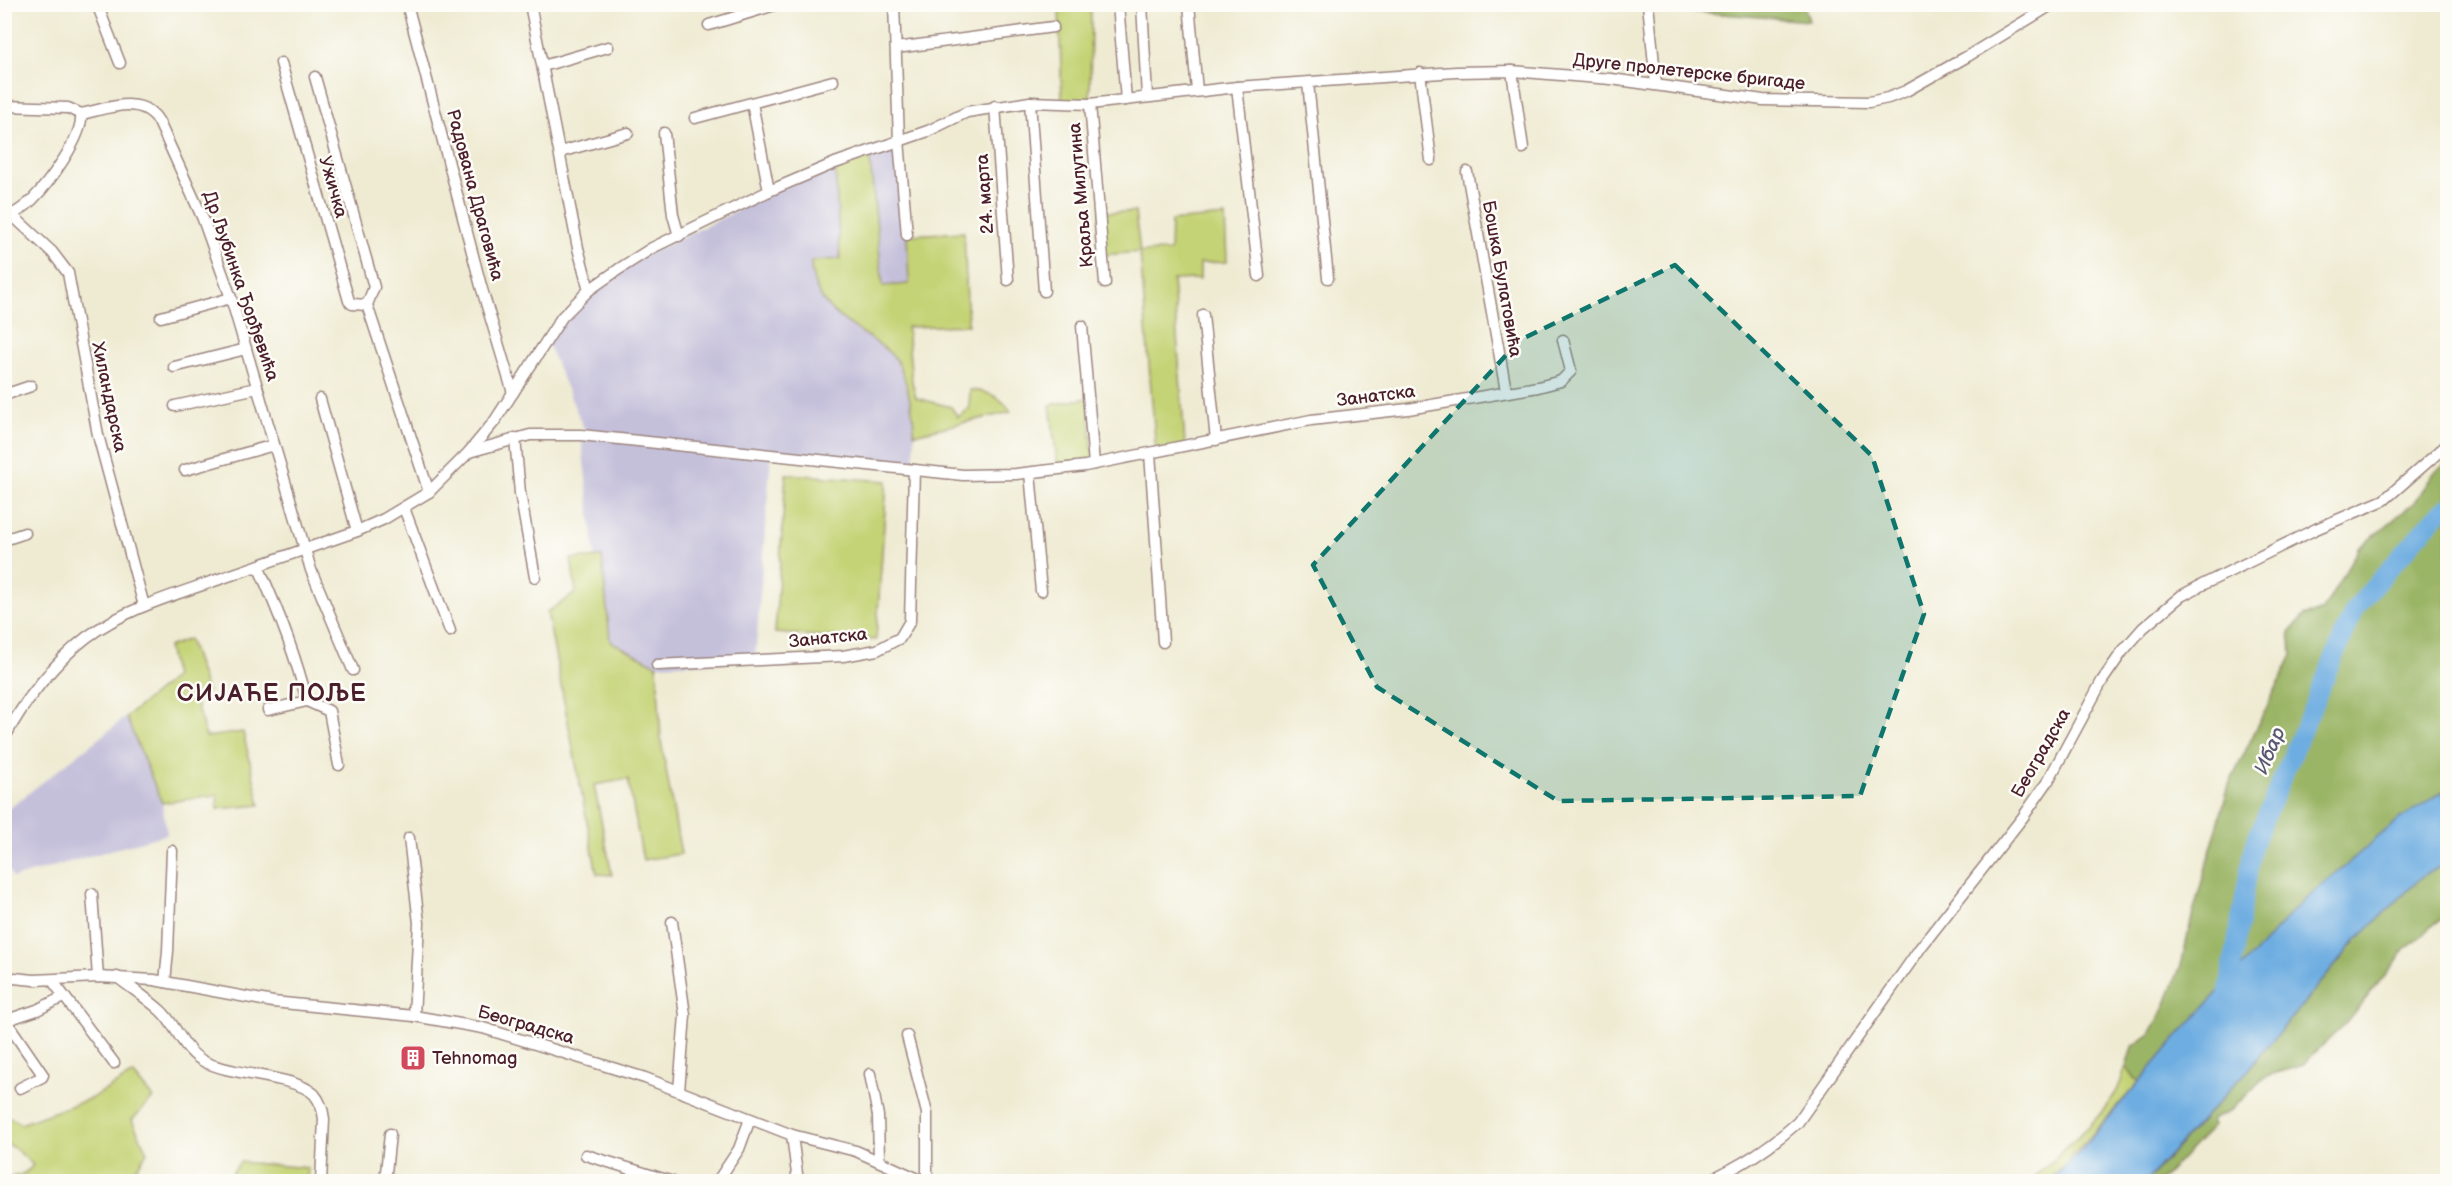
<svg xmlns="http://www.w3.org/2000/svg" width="2452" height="1186" viewBox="0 0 2452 1186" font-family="'Balsamiq Sans',sans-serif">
	<rect width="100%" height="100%" fill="#fdfcf7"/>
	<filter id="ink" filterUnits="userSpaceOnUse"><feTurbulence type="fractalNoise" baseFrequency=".0167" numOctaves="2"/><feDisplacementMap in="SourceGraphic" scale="12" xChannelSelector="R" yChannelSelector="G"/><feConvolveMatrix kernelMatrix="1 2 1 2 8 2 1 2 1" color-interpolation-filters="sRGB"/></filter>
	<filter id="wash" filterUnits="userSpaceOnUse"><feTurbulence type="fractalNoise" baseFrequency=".008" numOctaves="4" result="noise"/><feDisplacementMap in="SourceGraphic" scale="24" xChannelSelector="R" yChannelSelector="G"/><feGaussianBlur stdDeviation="1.35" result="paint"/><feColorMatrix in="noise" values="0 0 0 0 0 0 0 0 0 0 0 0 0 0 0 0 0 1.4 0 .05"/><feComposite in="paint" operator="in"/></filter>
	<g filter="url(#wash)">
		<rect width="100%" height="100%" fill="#efebd3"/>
		<g fill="#c5c0da">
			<polygon points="899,140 907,235 909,284 883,286 869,151"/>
			<polygon points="835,163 840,259 846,321 894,356 903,378 915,419 914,470 771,454 755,661 657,665 610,641 602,558 595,557 581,435 587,436 546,340 562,317 620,268"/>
			<polygon points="126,717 162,803 167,834 13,878 5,863 4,808 7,810"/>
		</g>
		<g fill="#c4d374" stroke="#877950" stroke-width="1.5">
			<polygon points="1059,5 1091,5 1090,104 1062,102"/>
			<path d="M 869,151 L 883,286 L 909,284 L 907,235 L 964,232 L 968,325 L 907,327 L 912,382 L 916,398 L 951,407 L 958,417 L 969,409 L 970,390 C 988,391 1002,397 1011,412 L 914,434 C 915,416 905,367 892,355 C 858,323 812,316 811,261 L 840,259 L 835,163 Z"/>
			<polygon points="1100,212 1135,212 1140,252 1170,251 1171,221 1225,216 1227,262 1200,263 1200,279 1173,280 1185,445 1156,452 1140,252 1103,255"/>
			<polygon points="1088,398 1094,464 1058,469 1050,405"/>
			<polygon points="786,474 887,481 876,640 775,633"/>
			<polygon points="602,557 610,641 657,665 661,741 681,854 643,860 628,779 594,785 612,875 597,874 547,612 576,593 571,559"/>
			<polygon points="189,639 207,692 194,696 206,737 243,732 260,805 218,809 217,795 162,803 126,717 175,677 168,647"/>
			<path d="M 2126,1068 L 2139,1082 L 2050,1181 L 2030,1182 C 2058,1152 2093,1129 2115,1094 C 2120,1086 2122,1076 2126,1068 Z"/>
			<path d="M 133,1074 L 153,1098 L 132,1120 L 147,1152 L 128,1181 L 53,1181 L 48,1177 L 44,1181 L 5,1181 L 5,1178 C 18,1175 25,1176 33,1165 L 16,1149 L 5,1143 L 5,1114 L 21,1124 L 92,1098 Z"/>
			<polygon points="240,1162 308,1168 307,1181 226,1181"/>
		</g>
		<g fill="#9bb566" stroke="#726a48" stroke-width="1.5">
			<polygon points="1648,5 1804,5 1809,21 1648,8"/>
			<polygon points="2447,463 2447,789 2398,820 2298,906 2139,1082 2126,1068 2132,1047 2150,1034 2164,1009 2181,965 2192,917 2229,785 2292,655 2289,633 2304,616 2323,610 2359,548 2415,502 2434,473"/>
			<polygon points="2447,863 2447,914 2406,949 2347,1022 2301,1066 2266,1076 2229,1112 2211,1120 2213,1126 2160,1181 2146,1182 2252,1065 2358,938 2424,875"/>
		</g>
		<polygon fill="#6eade1" stroke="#5c6686" stroke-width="1.5" points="2447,789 2447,863 2424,875 2358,938 2252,1065 2146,1181 2050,1181 2075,1157 2184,1029 2298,906 2398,820"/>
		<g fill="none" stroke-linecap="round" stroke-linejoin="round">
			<polyline stroke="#6eade1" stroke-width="18" points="2226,1002 2253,846 2355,608 2435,517 2448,506"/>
		</g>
	</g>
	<g filter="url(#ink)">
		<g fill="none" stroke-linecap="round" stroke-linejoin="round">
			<g stroke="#9c857f" stroke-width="13">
				<g id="minor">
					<polyline points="97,4 120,63"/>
					<polyline points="407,4 481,286 513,393"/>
					<polyline points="530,4 578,248 589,290"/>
					<polyline points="894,4 899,140 907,235"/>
					<polyline points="1118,4 1126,100"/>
					<polyline points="1142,4 1147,97"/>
					<polyline points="1189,4 1197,91"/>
					<polyline points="1648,4 1656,84"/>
					<polyline points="709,25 778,4"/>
					<polyline points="896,48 1053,27"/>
					<polyline points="281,63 349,301 352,304 367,305"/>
					<polyline points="543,66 608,47"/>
					<polyline points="1512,71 1523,148"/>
					<polyline points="1420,73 1431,160"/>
					<polyline points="315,77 374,287 367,305 429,492"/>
					<polyline points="1308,83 1328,278"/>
					<polyline points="1237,87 1259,276"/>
					<polyline points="4,93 8,106"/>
					<polyline points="1030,102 1044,291"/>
					<polyline points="752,103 769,191"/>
					<polyline points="1090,104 1105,283"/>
					<polyline points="4,106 68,108 81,114"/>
					<polyline points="995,106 1008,280"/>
					<path d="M 81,114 C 106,109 143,93 159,122 L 203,219 L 231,298 L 311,570 L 353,670"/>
					<polyline points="695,118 833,81"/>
					<polyline points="664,133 673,215 679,236"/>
					<polyline points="560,152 628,133"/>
					<polyline points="1467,172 1506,391"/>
					<polyline points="12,215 52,252 68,273 98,435 144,606"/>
					<path d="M 4,219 C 14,214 24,208 32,200 C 48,184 84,136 81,114"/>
					<polyline points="1203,315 1216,440"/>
					<polyline points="161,317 231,298"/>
					<polyline points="1082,326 1094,464"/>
					<polyline points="174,367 246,349"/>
					<polyline points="4,395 31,386"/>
					<polyline points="320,399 357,531"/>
					<polyline points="175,406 257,388"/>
					<polyline points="515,438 520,493 535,577"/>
					<polyline points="469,452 530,435 581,435 963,475 1016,474 1085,466 1311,420 1408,409 1538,387 1561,381 1571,371 1563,340"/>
					<polyline points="1150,453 1163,642"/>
					<polyline points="185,470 274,445"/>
					<polyline points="1030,473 1041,591"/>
					<polyline points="404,508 450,631"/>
					<polyline points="4,540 25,533"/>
					<path d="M 258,566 C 278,610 295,653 307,701 L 329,711 L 339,765"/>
					<polyline points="657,665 843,656 877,650 900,638 910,621 914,470"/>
					<polyline points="268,710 307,701"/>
					<path d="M 4,739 C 22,704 55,661 87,637 C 124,610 168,597 211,582 C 260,565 309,548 357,531 L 384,519 L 429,492 L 469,452 L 494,422 L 562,317 L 589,290 L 619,269 L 652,248 L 769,191 L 835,163 L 928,131 L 967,112 L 1030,102 L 1090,104 L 1237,87 L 1456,72 L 1512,71 L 1611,79 L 1763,100 L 1869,102 L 1888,98 L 1906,91 L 1968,56 L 2053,4"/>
					<polyline points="409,838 419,923 414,1016"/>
					<polyline points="92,894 98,977"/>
					<polyline points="672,922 685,1015 679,1091"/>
					<polyline points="4,977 34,980 98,977 154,980 273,1002 414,1016 483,1028 645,1078 792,1135 856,1151 925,1182"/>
					<path d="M 117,977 C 131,988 147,998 161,1011 C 177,1026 184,1052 205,1062 C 234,1076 293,1075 314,1094 C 320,1101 323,1110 324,1119 L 321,1182"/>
					<polyline points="52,980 114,1063"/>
					<polyline points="165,982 168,951 172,851"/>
					<polyline points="4,1021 37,1010 63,997"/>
					<polyline points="6,1021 43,1075 42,1077 20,1088"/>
					<polyline points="907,1036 927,1113 927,1182"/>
					<polyline points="870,1074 878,1116 879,1160"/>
					<polyline points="792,1135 798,1182"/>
					<polyline points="586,1155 673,1182"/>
					<polyline points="385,1182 390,1134"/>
					<polyline points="717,1182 739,1149 750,1119"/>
					<path d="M 1706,1182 C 1742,1165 1768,1149 1798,1122 L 1921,947 L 2023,817 L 2048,781 L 2102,681 L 2122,652 L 2143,628 L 2181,596 L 2200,586 L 2316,529 L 2384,500 L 2448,444"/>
				</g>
			</g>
			<use href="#minor" stroke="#fff" stroke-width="10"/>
		</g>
	</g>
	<path fill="#0f766e" fill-opacity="0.2" stroke="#0f766e" stroke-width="4.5" stroke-dasharray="12 8" stroke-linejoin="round" d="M 1675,265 L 1872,456 L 1924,614 L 1860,796 L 1558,801 L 1377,687 L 1313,565 L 1520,340 Z"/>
	<defs>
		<g id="building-square" transform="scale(1.35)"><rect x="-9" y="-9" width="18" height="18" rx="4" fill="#d1495b" stroke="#fdfcf7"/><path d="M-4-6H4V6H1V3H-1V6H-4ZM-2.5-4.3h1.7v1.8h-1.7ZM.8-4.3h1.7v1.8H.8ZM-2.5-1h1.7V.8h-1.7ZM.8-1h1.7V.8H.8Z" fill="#fff"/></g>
	</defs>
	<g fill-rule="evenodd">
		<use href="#building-square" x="413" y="1058"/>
	</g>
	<g text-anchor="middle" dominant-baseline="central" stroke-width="5" stroke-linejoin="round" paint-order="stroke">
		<g font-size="18" fill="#4a1f2b" stroke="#fdfcf7">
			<text transform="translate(1689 72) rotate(6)">Друге пролетерске бригаде</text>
			<text transform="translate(333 187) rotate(74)">Ужичка</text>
			<text transform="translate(985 194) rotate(-94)">24. марта</text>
			<text transform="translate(475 195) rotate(75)">Радована Драговића</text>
			<text transform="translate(1081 195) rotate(-95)">Краља Милутина</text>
			<text transform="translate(1502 279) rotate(80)">Бошка Булатовића</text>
			<text transform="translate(241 286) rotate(71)">Др Љубинка Ђорђевића</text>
			<text transform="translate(1376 396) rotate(-7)">Занатска</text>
			<text transform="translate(109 397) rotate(78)">Хиландарска</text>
			<text transform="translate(828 638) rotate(-6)">Занатска</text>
			<text transform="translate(2041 753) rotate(-60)">Београдска</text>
			<text transform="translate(526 1025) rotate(16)">Београдска</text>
		</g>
		<g font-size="18" fill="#4a1f2b" stroke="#fdfcf7" text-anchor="start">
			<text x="432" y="1058">Tehnomag</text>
		</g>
		<g font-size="20" font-style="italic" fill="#585874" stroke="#fdfcf7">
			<text transform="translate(2270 751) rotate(-67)">Ибар</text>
		</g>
		<g font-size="24" font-weight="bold" letter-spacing="1.5" fill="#4a1f2b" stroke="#fdfcf7">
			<text x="272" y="693">СИЈАЋЕ ПОЉЕ</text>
		</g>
	</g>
	<rect width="2452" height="1186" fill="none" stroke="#fdfcf7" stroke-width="24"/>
</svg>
